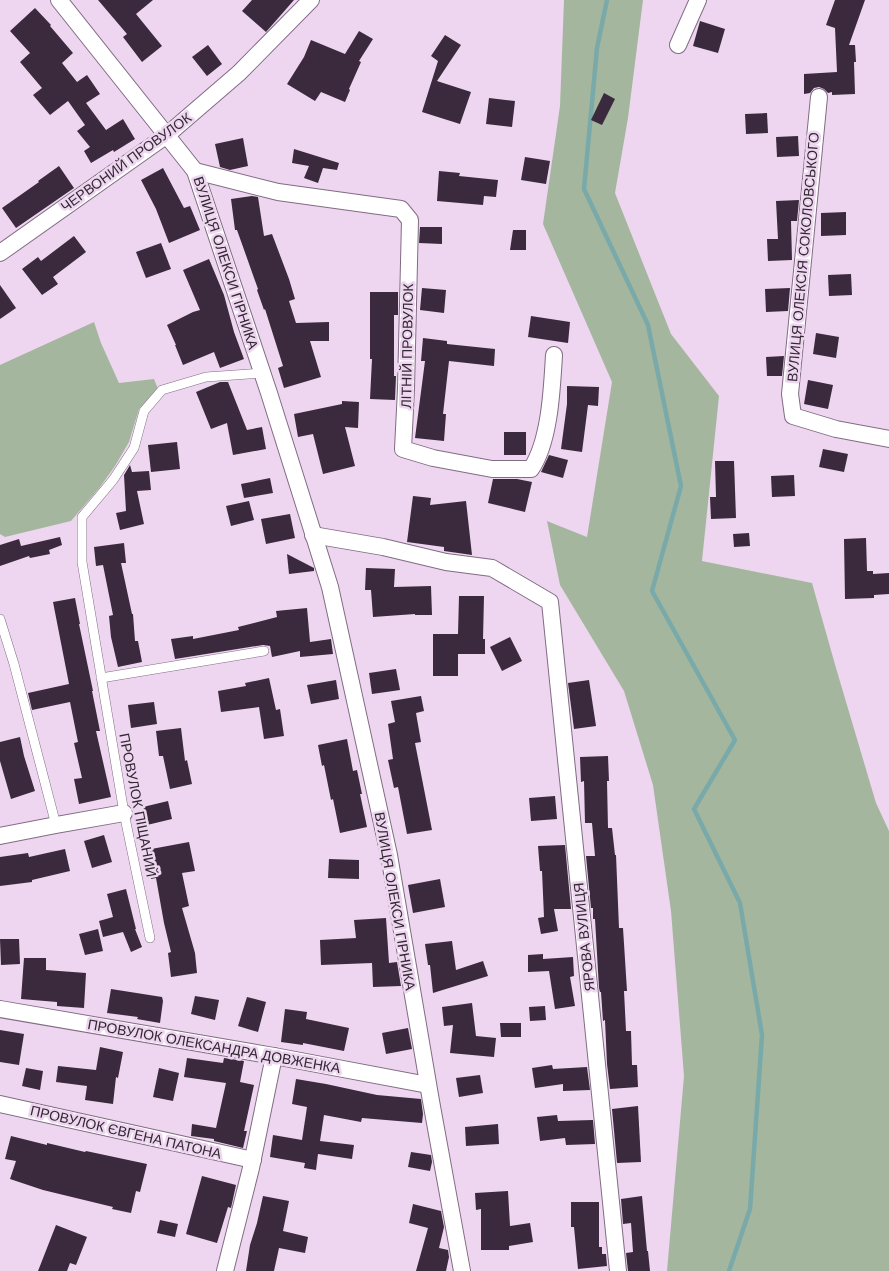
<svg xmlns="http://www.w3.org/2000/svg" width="889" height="1271" viewBox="0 0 889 1271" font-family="Arial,sans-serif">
	<rect width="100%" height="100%" fill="#eed6f0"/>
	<g fill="#a4b79e">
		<polygon points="564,0 643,0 628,118 615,193 671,334 719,396 702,561 812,583 836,668 876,803 889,831 889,1271 667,1271 684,1076 671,911 653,785 624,691 560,585 547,521 587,537 612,382 543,224 560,106"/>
		<polygon points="94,322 101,343 119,383 154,379 158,389 139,409 129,442 115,466 100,487 71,521 5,537 0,534 0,365"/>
	</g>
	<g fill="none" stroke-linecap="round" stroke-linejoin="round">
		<polyline stroke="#79a9a9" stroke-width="4.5" points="607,0 597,48 584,189 648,325 681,486 652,591 735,740 694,809 740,903 762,1035 750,1209 729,1271"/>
	</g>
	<g fill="#3b293d">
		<polygon points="98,0 153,0 136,14 162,46 142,62 123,37 127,34"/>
		<polygon points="252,0 294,0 266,32 242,11"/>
		<polygon points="835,0 865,0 849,45 855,45 856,62 854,62 855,94 832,95 832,92 828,93 824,89 819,87 814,88 810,93 804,94 804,74 837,72 835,28 826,25"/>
		<polygon points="35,8 51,25 50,26 73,53 62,63 77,82 87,75 100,94 86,103 106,130 123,119 135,139 114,152 113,150 91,163 84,151 90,147 77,131 85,125 68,101 50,115 33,95 42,88 20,62 30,53 10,31"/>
		<polygon points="700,21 725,29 718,53 693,46"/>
		<polygon points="359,31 373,39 359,61 361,62 349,89 350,90 345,102 321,92 315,101 287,84 304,57 311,40 345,54"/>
		<polygon points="445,35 461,45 437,81 471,92 460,124 422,112 438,61 431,56"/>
		<polygon points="208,45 222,64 207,76 192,57"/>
		<polygon points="604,93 615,99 602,125 591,120"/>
		<polygon points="489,98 515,101 512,127 486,124"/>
		<polygon points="767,113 768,133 746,134 745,114"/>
		<polygon points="798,136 799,156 777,157 776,137"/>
		<polygon points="243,138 248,166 230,170 220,167 215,144"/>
		<polygon points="294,149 339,163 337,170 323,168 318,183 304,178 309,166 292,163"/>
		<polygon points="525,157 550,161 546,184 521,180"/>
		<polygon points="59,166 74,188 16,228 2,208 39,182 38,181"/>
		<polygon points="163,168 184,208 190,206 200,230 169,243 156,209 141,180"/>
		<polygon points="439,171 460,173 459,176 498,180 496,197 484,196 483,205 437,201"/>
		<polygon points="252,196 258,197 264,236 272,234 289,279 295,299 289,301 296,323 329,322 329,341 310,341 321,377 284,388 278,368 283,366 265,309 264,310 257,290 258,289 237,230 235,230 231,199"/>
		<polygon points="799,200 797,221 791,221 792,260 768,261 767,239 778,239 776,201"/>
		<polygon points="846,212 846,235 821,236 821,213"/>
		<polygon points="420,227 442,227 442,244 419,243"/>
		<polygon points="513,230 526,230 526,250 510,250"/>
		<polygon points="74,236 86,252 53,277 58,284 42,295 22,269 38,257 41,261"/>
		<polygon points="161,243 171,269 146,278 136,252"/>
		<polygon points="209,259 224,295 234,332 244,359 220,368 214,352 183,365 175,345 176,345 167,325 193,312 200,310 183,270"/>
		<polygon points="851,274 852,295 829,296 828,275"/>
		<polygon points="0,285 16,308 0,319"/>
		<polygon points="422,288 446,290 444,313 420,310"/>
		<polygon points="790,288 788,311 766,312 765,289"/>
		<polygon points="370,292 398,292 398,315 394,315 394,376 396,376 395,400 370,399 372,359 370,359"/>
		<polygon points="531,316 570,322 568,343 528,337"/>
		<polygon points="816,333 839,337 836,358 813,354"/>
		<polygon points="423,338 447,341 447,344 495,349 494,366 449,361 443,414 446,414 444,441 415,438 425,361 421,361"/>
		<polygon points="784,356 782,376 767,376 766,357"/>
		<polygon points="808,380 833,385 828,409 804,404"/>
		<polygon points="220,382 228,382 247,430 262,427 266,449 233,455 227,423 211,429 196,392"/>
		<polygon points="567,386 599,387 598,406 588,405 582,452 561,449 567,404"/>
		<polygon points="342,401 359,402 358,428 345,427 355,466 323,474 313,434 298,437 294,414 342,404"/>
		<rect x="504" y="432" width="22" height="23"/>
		<polygon points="177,442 180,469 151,472 148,445"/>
		<polygon points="823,449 848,454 844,472 819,467"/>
		<polygon points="549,455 568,460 563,478 541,472"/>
		<polygon points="715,461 734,461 736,518 711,519 710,497 716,497"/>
		<polygon points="130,465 132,472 149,471 151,490 137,491 144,524 120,530 116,513 126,511 124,475"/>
		<polygon points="794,475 795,496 772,497 771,476"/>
		<polygon points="270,478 273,493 244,498 241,484"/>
		<polygon points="493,479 517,479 532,482 525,512 488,503"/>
		<polygon points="413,496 431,498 430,505 466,501 472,555 444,551 444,547 407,542"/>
		<polygon points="249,501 254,520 231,526 226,506"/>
		<polygon points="290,514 295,538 266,544 261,519"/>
		<polygon points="749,533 750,546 734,547 733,534"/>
		<polygon points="60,537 62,545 49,550 50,554 30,558 29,556 0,566 0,545 19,539 21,546"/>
		<polygon points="866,538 867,571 873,571 873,574 889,573 889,594 874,595 874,598 845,599 844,539"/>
		<polygon points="124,543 126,563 121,563 132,614 133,614 135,641 138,641 142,662 118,667 111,637 109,616 113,615 103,565 96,566 94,547"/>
		<polygon points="287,554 314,568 314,571 289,574"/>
		<polygon points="366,568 395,569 394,587 431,586 432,615 415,615 415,614 373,617 371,590 365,590"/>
		<polygon points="459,596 484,596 483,639 485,639 485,654 458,654 458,676 433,676 433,634 458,634"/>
		<polygon points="75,598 80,624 79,624 93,691 92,691 100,731 96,731 111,797 79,804 74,779 82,778 74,743 78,742 70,702 32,710 28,693 69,684 53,602"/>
		<polygon points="307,608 310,642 331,639 333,654 300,657 300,651 272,657 270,646 263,645 175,659 171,639 193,636 193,639 239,630 238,627 277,617 276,611"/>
		<polygon points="510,637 522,661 502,671 490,647"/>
		<polygon points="396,669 400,690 372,694 369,673"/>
		<polygon points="269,678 276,710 280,709 284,736 264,739 259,707 221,712 218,691 246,686 245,683"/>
		<polygon points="336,680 339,699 311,704 307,685"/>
		<polygon points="589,680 596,726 574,729 568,683"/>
		<polygon points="421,696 424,711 416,713 421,742 415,743 432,830 407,834 398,787 394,788 388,760 393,759 388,724 395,722 391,701"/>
		<polygon points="154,702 157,724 131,728 128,705"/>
		<polygon points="181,728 185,761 187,760 192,784 170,789 163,756 159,756 156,731"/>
		<polygon points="20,737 24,756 35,791 11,799 0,761 0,742"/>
		<polygon points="347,739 353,771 357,770 362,794 360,794 367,827 340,833 333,799 331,800 324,765 322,766 318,745"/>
		<polygon points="608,756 609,781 607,781 608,828 612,828 615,855 616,855 619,928 623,928 627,991 624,991 626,1031 631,1031 632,1065 637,1065 638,1087 610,1089 607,1064 605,1020 603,1021 601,992 600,992 599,988 595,919 593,919 593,908 591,908 586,856 595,856 592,823 585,823 584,781 581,782 580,757"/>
		<polygon points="555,796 557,819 531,821 529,798"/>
		<polygon points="168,801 172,819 147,825 143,807"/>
		<polygon points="104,835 112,862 92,868 84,841"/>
		<polygon points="189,842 195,871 182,873 189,906 182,908 195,953 197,973 171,977 168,953 171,952 164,923 156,878 151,879 146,850"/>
		<polygon points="565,845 571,909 554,909 558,931 541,934 538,918 544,917 542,871 540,871 538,846"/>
		<polygon points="65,849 70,871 32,880 32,882 0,886 0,857 28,853 29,857"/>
		<polygon points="329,859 359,860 359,879 328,878"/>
		<polygon points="440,879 445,907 413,913 408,885"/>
		<polygon points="126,889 136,929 135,929 142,947 131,952 123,932 103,937 99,921 113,917 107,894"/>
		<polygon points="386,918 389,963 397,962 401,986 373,987 372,963 321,965 320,940 356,938 354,920"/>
		<polygon points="98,929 103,951 85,955 79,934"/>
		<polygon points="0,939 19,939 20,964 1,965"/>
		<polygon points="452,941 456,970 483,961 488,976 433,993 430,965 428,965 425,944"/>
		<polygon points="543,954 543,959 573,957 574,976 570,977 575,1006 555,1009 549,971 528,972 528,955"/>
		<polygon points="24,958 46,958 46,970 86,973 84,1008 57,1006 57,1002 21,999"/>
		<polygon points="111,989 162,997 163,1001 160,1023 137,1019 138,1017 107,1013"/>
		<polygon points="195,996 219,1000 215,1020 191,1014"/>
		<polygon points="247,997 266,1002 258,1032 238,1026"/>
		<polygon points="472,1003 476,1036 496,1038 494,1057 450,1053 453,1025 444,1026 442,1007"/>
		<polygon points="545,1006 546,1020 530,1021 529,1007"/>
		<polygon points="285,1009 307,1012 306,1019 349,1028 344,1051 303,1043 303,1045 281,1042"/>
		<polygon points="500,1023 521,1023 521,1037 501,1037"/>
		<polygon points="408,1028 412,1049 386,1054 382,1033"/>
		<polygon points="0,1030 24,1034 19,1065 0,1062"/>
		<polygon points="100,1047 123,1052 118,1078 116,1077 113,1104 85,1100 87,1086 56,1082 58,1066 96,1070"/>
		<polygon points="187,1058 223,1063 224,1058 244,1061 240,1082 254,1085 244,1131 247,1131 243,1148 214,1141 214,1139 191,1136 192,1124 216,1128 226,1083 184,1077"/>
		<polygon points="552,1065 553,1069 587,1067 590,1090 563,1091 563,1084 535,1088 532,1068"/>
		<polygon points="26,1068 43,1071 40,1090 22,1086"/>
		<polygon points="159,1068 179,1073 173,1101 153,1097"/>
		<polygon points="480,1075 483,1093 459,1097 456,1078"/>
		<polygon points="296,1079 326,1084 377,1095 421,1099 423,1114 422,1123 362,1118 361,1122 324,1115 320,1141 354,1145 352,1159 318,1154 316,1170 304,1168 305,1163 270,1157 273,1135 302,1140 307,1107 292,1104"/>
		<polygon points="638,1106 641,1162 617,1163 612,1109"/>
		<polygon points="557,1115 558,1121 593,1120 595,1144 566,1145 565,1138 540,1141 537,1117"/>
		<polygon points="498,1124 499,1144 466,1146 465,1127"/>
		<polygon points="11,1136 47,1145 47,1143 85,1152 86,1151 147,1164 140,1192 136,1191 131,1213 112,1209 113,1207 43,1190 10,1179 16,1161 5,1159"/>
		<polygon points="411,1152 431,1155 432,1162 430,1171 408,1167"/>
		<polygon points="202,1176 236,1185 231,1208 228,1207 217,1243 186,1234"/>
		<polygon points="508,1191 510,1226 530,1223 533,1242 509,1246 509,1250 481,1250 481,1209 476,1210 475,1193"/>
		<polygon points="263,1196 289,1201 283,1231 308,1237 305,1253 279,1248 274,1271 246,1271 250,1245 257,1223"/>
		<polygon points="642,1196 647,1251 648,1251 650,1271 628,1271 626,1253 633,1252 631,1223 623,1224 621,1199"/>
		<polygon points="571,1202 599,1202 599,1247 602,1247 602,1254 606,1254 607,1266 578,1269 574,1227 571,1227"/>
		<polygon points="413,1204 441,1211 444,1227 439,1248 448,1250 449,1257 446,1271 416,1271 428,1228 409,1223"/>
		<polygon points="160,1220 178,1224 175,1237 157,1233"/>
		<polygon points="56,1225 87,1237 76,1265 70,1263 67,1271 38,1271"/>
	</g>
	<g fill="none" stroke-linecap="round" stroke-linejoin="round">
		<g stroke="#816c83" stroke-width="10">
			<g id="lane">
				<polyline points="0,619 14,664 56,825"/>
				<polyline points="101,678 264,651"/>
				<polyline points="150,938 124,813 82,562 82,517 113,480 134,448 144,411 162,390 206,377 262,373"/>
			</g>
		</g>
		<g stroke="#816c83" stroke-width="18">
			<g id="street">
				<polyline points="59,0 195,171 269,393 330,587 389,855 431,1101 462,1271"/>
				<polyline points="678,45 698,0"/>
				<polyline points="819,97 790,394 793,416 836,429 889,439"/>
				<path d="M 195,171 L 278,192 L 401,209 L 410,220 L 406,389 L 403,449 L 433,458 L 492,469 L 531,469 C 550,441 552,388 554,355"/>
				<polyline points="0,253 167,135 239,73 311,0"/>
				<polyline points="313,535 383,547 446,562 492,568 550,602 618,1271"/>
				<polyline points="0,836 56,825 124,813"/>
				<polyline points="0,1009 274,1056 428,1085"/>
				<polyline points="0,1104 253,1160"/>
				<polyline points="225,1271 251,1168 274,1056"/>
			</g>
		</g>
		<use href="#lane" stroke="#fff" stroke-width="9"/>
		<use href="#street" stroke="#fff" stroke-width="16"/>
	</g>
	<g text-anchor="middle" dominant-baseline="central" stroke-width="5" stroke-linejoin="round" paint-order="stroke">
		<g font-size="14" fill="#312832" stroke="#eed6f0">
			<text transform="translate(126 162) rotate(-36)">ЧЕРВОНИЙ ПРОВУЛОК</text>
			<text transform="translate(803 257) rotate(-85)">ВУЛИЦЯ ОЛЕКСІЯ СОКОЛОВСЬКОГО</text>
			<text transform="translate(226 263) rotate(72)">ВУЛИЦЯ ОЛЕКСИ ГІРНИКА</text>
			<text transform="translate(407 346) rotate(-89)">ЛІТНІЙ ПРОВУЛОК</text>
			<text transform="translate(138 805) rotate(79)">ПРОВУЛОК ПІЩАНИЙ</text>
			<text transform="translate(395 901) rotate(80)">ВУЛИЦЯ ОЛЕКСИ ГІРНИКА</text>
			<text transform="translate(584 937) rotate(-96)">ЯРОВА ВУЛИЦЯ</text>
			<text transform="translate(214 1046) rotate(10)">ПРОВУЛОК ОЛЕКСАНДРА ДОВЖЕНКА</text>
			<text transform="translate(126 1132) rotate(13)">ПРОВУЛОК ЄВГЕНА ПАТОНА</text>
		</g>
	</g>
</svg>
